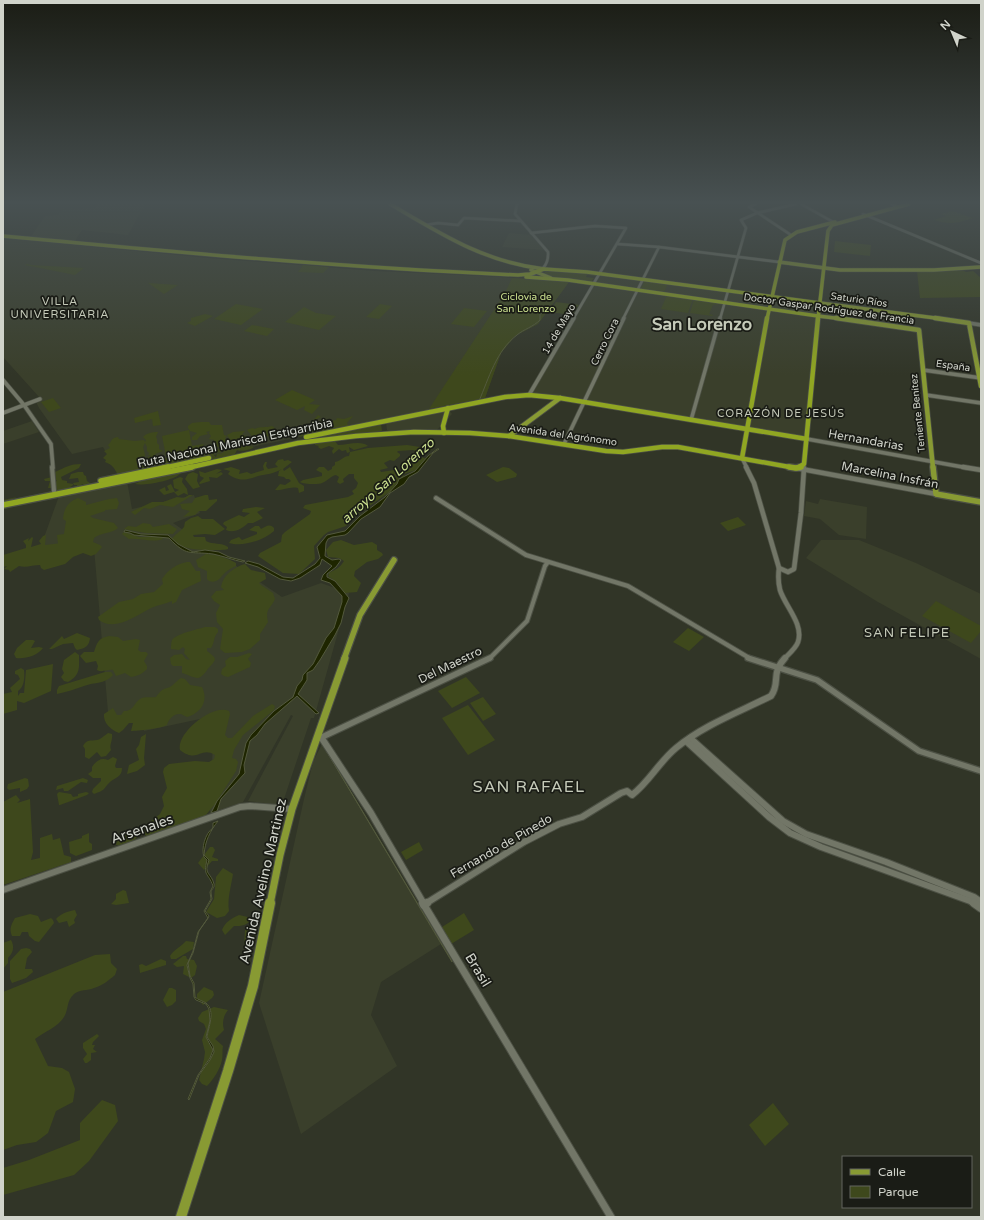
<svg xmlns="http://www.w3.org/2000/svg" width="984" height="1220" viewBox="0 0 984 1220" font-family="'Varela Round',sans-serif">
	<rect width="100%" height="100%" fill="#313527"/>
	<g fill="#3a3f2b">
		<polygon points="98,204 145,204 128,235 82,230 75,241 30,238 45,216 58,215 62,210 95,208"/>
		<polygon points="509,233 531,235 544,250 502,247"/>
		<polygon points="3,238 208,258 375,271 501,277 569,282 538,324 515,336 501,353 485,398 119,475 103,447 72,454 39,408 36,402 40,398 3,357"/>
		<polygon points="601,273 821,302 812,411 820,413 812,413 809,440 530,394"/>
		<polygon points="449,410 452,414 436,431 390,431 387,430 386,423"/>
		<polygon points="32,421 39,432 3,444 3,431"/>
		<polygon points="127,481 132,509 194,495 200,513 173,523 282,597 321,583 349,593 314,718 311,718 282,805 248,801 293,716 291,715 243,802 210,813 214,716 144,731 143,715 109,724 94,548 34,565 59,496"/>
		<polygon points="820,499 867,507 866,539 839,535 820,519 804,516 806,501 818,504"/>
		<polygon points="821,540 859,540 916,563 981,594 981,659 878,602 806,558"/>
		<polygon points="322,744 441,944 381,982 371,1015 397,1066 301,1134 259,1003 304,799 313,762"/>
	</g>
	<g fill="#3e481c">
		<path d="M 952,211 L 973,218 C 958,223 950,225 934,220 L 946,216 L 941,214 Z"/>
		<polygon points="835,241 871,245 870,256 834,252"/>
		<polygon points="27,264 31,265 84,268 75,275 25,265"/>
		<polygon points="303,265 329,267 323,273 298,272"/>
		<polygon points="962,270 966,272 973,271 981,278 981,297 920,298 917,271"/>
		<polygon points="546,271 597,273 596,276 587,275 586,277 594,278 591,282 548,277 543,274"/>
		<polygon points="512,278 569,282 538,324 515,336 501,353 485,398 429,409 505,293"/>
		<polygon points="645,280 668,283 664,293 640,290"/>
		<polygon points="148,283 178,285 164,294"/>
		<polygon points="667,295 693,299 688,313 661,309"/>
		<polygon points="694,299 720,304 713,305 709,314 713,315 712,316 690,313"/>
		<polygon points="556,302 579,305 572,315 549,312"/>
		<polygon points="236,304 263,309 241,325 214,319"/>
		<polygon points="380,304 392,306 379,319 366,317"/>
		<polygon points="304,307 316,313 336,316 319,330 285,322"/>
		<polygon points="464,308 487,311 474,327 451,324"/>
		<polygon points="205,314 213,316 195,326 187,323 191,321 191,318"/>
		<polygon points="252,325 274,329 267,336 244,331"/>
		<polygon points="292,390 315,400 309,404 320,405 312,414 304,410 305,406 297,410 275,400"/>
		<polygon points="53,398 61,408 49,412 41,402"/>
		<polygon points="158,411 161,425 153,426 152,419 135,423 134,418"/>
		<polygon points="318,415 321,417 317,419 317,421 327,422 336,420 337,418 344,419 353,416 347,423 349,427 312,434 317,431 310,432 307,429 306,432 309,434 299,437"/>
		<polygon points="201,422 209,422 211,425 222,425 224,435 227,436 225,438 227,441 231,441 227,435 233,432 245,431 242,434 247,437 237,440 237,444 233,444 231,443 231,446 224,448 213,446 214,440 209,439 211,436 209,433 210,431 206,432 208,434 200,436 197,440 192,440 192,437 197,433 190,431 188,428 188,426 192,423"/>
		<path d="M 379,424 L 381,424 L 382,431 L 300,441 L 3,504 L 3,500 L 17,497 L 10,500 L 10,502 L 56,492 L 54,489 L 56,485 L 52,488 L 48,488 L 50,481 L 45,481 L 44,479 L 52,477 L 55,483 L 57,480 L 55,481 L 56,478 L 55,472 C 66,467 70,464 81,464 L 79,468 L 61,477 L 62,480 L 67,481 L 67,483 L 73,484 L 73,485 L 68,489 L 84,486 L 83,484 L 77,487 L 77,485 L 74,485 L 73,483 L 79,482 L 78,478 L 69,479 L 71,474 L 78,472 L 83,472 L 84,475 L 86,476 L 87,481 L 90,483 L 87,486 L 139,474 L 141,470 L 139,470 L 118,475 C 114,468 113,465 105,462 L 106,460 L 103,458 L 107,454 L 104,451 L 110,448 L 108,445 C 112,442 110,438 118,437 L 119,439 L 135,441 L 144,440 L 145,442 L 146,440 L 143,437 C 146,433 153,432 158,432 L 156,437 L 157,439 L 157,443 L 159,445 L 159,449 L 163,451 L 155,454 L 156,456 L 153,460 L 147,461 L 146,459 L 151,455 L 148,455 L 149,453 L 147,451 L 147,447 L 145,443 L 143,447 L 145,455 L 143,460 L 148,464 L 155,463 L 158,465 L 164,463 L 164,458 L 169,458 L 169,457 L 188,452 L 166,456 L 162,436 L 189,430 L 192,446 L 204,444 L 202,448 L 204,450 L 215,448 L 222,450 L 221,452 L 213,454 L 216,457 L 217,454 L 222,453 L 226,450 L 235,449 L 240,444 L 254,447 L 251,449 C 247,450 241,452 237,450 L 235,454 Z"/>
		<path d="M 272,426 L 275,428 L 270,432 L 270,435 L 261,440 L 252,436 L 247,430 L 252,428 L 255,429 C 260,426 266,428 272,426 Z"/>
		<path d="M 334,440 L 338,445 C 347,445 361,440 368,446 L 354,450 L 349,447 L 350,452 L 347,453 L 346,450 L 342,451 L 339,449 L 333,454 L 332,451 L 334,448 L 329,446 L 321,449 L 318,447 L 319,446 L 315,445 L 315,443 L 307,444 Z"/>
		<path d="M 407,445 L 433,449 L 422,453 L 413,450 L 398,451 L 397,452 L 400,454 L 400,456 L 394,461 L 390,460 L 384,463 L 388,468 L 380,470 L 381,472 L 394,470 L 399,475 L 411,468 L 408,465 L 411,460 L 421,457 L 427,459 L 419,469 L 404,474 L 402,479 L 391,491 L 358,514 L 346,526 L 328,532 L 324,535 L 314,546 L 315,559 L 299,574 L 283,573 L 258,556 L 260,553 L 281,542 L 282,535 L 285,532 L 310,514 L 311,511 L 303,508 L 305,505 L 348,497 L 354,494 L 352,491 L 356,488 L 358,483 L 354,478 L 354,474 L 349,474 L 343,479 L 344,482 L 340,484 L 337,482 L 339,477 L 336,475 C 330,476 328,481 322,483 C 319,485 302,484 300,482 L 303,480 L 322,476 L 322,473 L 316,470 L 319,467 L 324,467 L 328,471 L 332,469 L 332,467 L 335,465 L 335,462 C 341,461 343,456 349,456 L 350,452 L 368,448 Z"/>
		<path d="M 283,459 L 284,461 L 288,460 L 292,462 L 283,469 L 284,471 L 290,467 L 299,483 L 304,486 L 304,491 L 299,493 L 298,488 C 289,486 283,491 275,490 L 280,484 L 285,485 L 291,481 L 289,479 L 286,479 L 284,477 L 278,476 L 279,471 L 282,469 C 272,474 268,474 258,476 C 246,480 239,482 228,474 L 230,471 L 223,469 L 231,467 L 240,470 L 239,474 L 247,472 L 251,474 L 264,470 L 263,466 L 265,462 L 267,462 L 266,466 L 268,469 L 278,467 L 275,464 L 278,460 Z"/>
		<polygon points="503,467 509,468 517,474 516,477 497,482 486,475"/>
		<polygon points="217,469 222,470 216,474 221,472 223,474 217,478 209,477 210,481 200,484 199,483 204,478 200,476 199,471 205,473"/>
		<path d="M 178,472 L 180,474 C 172,481 144,486 135,484 L 141,481 Z"/>
		<polygon points="193,472 198,474 197,481 200,487 193,489 185,479 188,474"/>
		<polygon points="180,477 183,478 182,482 187,489 188,495 184,493 178,496 174,492 164,495 159,490 165,487 166,491 169,490 167,486 171,484 175,492 179,490 174,488 173,480"/>
		<polygon points="189,495 193,495 173,507 160,505 150,509 144,508 135,515 131,512 152,502 163,502 177,497 184,498"/>
		<polygon points="205,495 208,495 209,500 217,499 217,501 206,511 199,511 195,515 183,517 190,511 182,509 180,504 192,503 195,498"/>
		<path d="M 78,498 L 86,502 L 86,505 L 109,499 L 117,498 L 119,503 L 117,509 L 105,510 L 105,511 L 90,516 L 93,518 L 114,523 L 118,528 C 111,534 102,532 94,538 L 93,542 L 100,545 L 102,547 L 96,554 L 91,556 L 83,553 L 73,557 L 65,564 L 44,570 L 41,568 L 40,565 C 33,565 26,568 19,566 L 10,572 L 9,570 L 4,569 L 7,566 L 3,567 L 3,555 L 26,548 L 26,545 L 23,541 L 29,538 L 28,541 L 32,537 L 33,538 L 31,547 L 41,544 L 39,541 L 43,536 L 46,535 L 45,545 L 62,543 L 58,544 L 57,535 L 64,534 L 66,521 L 63,519 C 64,508 68,502 78,498 Z"/>
		<path d="M 256,507 L 265,508 L 257,512 L 263,518 L 253,523 L 248,523 C 243,528 234,534 226,530 L 227,527 L 223,524 L 224,522 L 239,515 L 244,517 L 250,513 L 242,512 L 243,509 Z"/>
		<path d="M 198,516 L 202,519 L 213,519 L 225,529 L 215,535 L 205,534 L 193,535 L 194,537 L 205,537 L 206,541 C 213,545 221,542 228,547 L 228,549 C 224,551 192,550 188,548 C 183,547 178,544 173,542 L 171,540 C 175,534 180,532 184,527 L 185,522 L 191,518 Z"/>
		<polygon points="738,517 746,525 728,531 720,523"/>
		<polygon points="143,523 150,524 153,527 169,524 177,529 173,534 146,533 124,529 128,526 136,527"/>
		<path d="M 255,526 L 259,526 L 261,529 C 266,527 269,523 274,528 L 274,531 C 263,541 242,547 229,543 L 231,540 L 239,537 L 242,540 L 257,534 L 257,532 L 249,530 Z"/>
		<path d="M 124,532 L 139,537 L 161,537 L 163,539 C 152,543 140,538 129,539 L 122,534 Z"/>
		<path d="M 341,540 L 354,545 L 372,542 L 377,545 L 377,550 L 382,553 L 383,555 L 378,559 L 367,562 L 355,571 L 354,576 L 361,583 L 357,592 L 345,593 L 335,581 L 328,576 L 329,573 C 336,569 340,568 344,561 L 339,558 L 328,557 L 326,550 L 333,542 Z"/>
		<path d="M 206,554 C 214,554 228,558 236,563 L 236,566 C 233,567 230,569 227,571 C 220,576 219,584 209,581 L 207,579 L 207,571 L 198,567 L 196,560 Z"/>
		<path d="M 187,562 L 190,562 L 196,571 L 200,571 L 201,581 L 182,590 L 176,602 L 172,604 L 172,601 C 165,604 158,605 151,608 C 137,615 115,632 99,620 L 98,617 L 119,602 L 133,599 L 141,594 L 154,592 L 163,584 L 162,579 C 168,570 176,564 187,562 Z"/>
		<path d="M 245,564 L 251,570 L 265,573 L 266,579 L 259,583 L 261,585 L 273,593 L 275,599 C 270,610 265,608 268,622 L 260,634 L 260,640 L 250,649 L 242,652 L 225,653 L 220,649 L 223,629 L 217,622 L 216,613 L 220,605 L 214,601 L 211,597 L 216,591 L 224,590 L 221,587 C 223,575 234,567 245,564 Z"/>
		<polygon points="936,601 981,626 981,631 971,643 922,616"/>
		<path d="M 205,627 L 215,627 L 218,629 L 218,632 C 213,637 215,643 211,648 L 207,648 L 207,651 C 219,660 216,659 207,670 C 205,673 202,677 198,678 C 193,678 187,674 182,673 L 182,666 L 173,666 L 171,664 L 170,658 L 174,655 L 182,654 L 186,659 L 190,660 L 184,653 L 185,649 L 183,647 L 179,650 L 171,649 C 171,646 171,643 172,640 C 176,634 198,629 205,627 Z"/>
		<polygon points="688,628 704,637 689,651 673,642"/>
		<path d="M 77,633 L 90,638 C 89,646 86,648 77,650 L 75,648 L 73,643 L 63,644 L 52,649 L 49,649 L 62,636 L 64,639 Z"/>
		<path d="M 109,636 L 118,637 L 123,641 L 136,639 L 140,640 L 138,650 L 141,652 L 146,652 L 148,654 L 144,661 L 147,666 L 147,669 C 142,674 138,676 131,677 L 125,673 L 116,676 L 113,670 C 107,669 102,673 97,670 L 98,666 L 96,661 L 86,663 L 80,656 L 84,652 L 94,652 C 97,643 98,638 109,636 Z"/>
		<path d="M 26,640 L 33,640 L 35,641 L 31,648 L 39,647 L 43,648 C 37,656 26,659 16,658 L 14,654 L 17,648 Z"/>
		<path d="M 75,652 L 79,655 C 79,667 81,675 68,682 L 64,681 L 61,677 L 64,673 L 62,669 L 64,660 Z"/>
		<polygon points="249,653 252,654 248,659 251,663 250,667 228,677 224,676 221,674 222,669 226,666 225,661 230,657 237,657"/>
		<path d="M 53,664 L 51,691 L 24,703 L 17,701 L 17,710 L 3,714 L 3,694 L 12,692 L 10,688 L 20,679 L 18,675 L 15,674 L 15,671 L 21,668 L 24,670 C 25,678 24,687 18,691 L 18,696 L 20,693 L 24,693 L 26,670 Z"/>
		<path d="M 105,672 L 111,672 L 113,675 C 105,684 95,682 84,686 C 75,689 67,692 57,694 L 57,690 L 59,686 Z"/>
		<polygon points="466,677 480,693 452,708 438,691"/>
		<path d="M 181,678 L 185,679 L 190,685 L 202,687 C 209,701 201,713 187,717 C 184,716 182,714 180,714 C 174,713 168,720 167,725 C 163,728 137,731 131,731 L 133,723 L 129,723 L 123,730 L 119,733 C 111,730 103,723 104,714 L 113,708 L 117,715 L 121,715 L 124,711 C 134,711 133,704 140,699 C 145,696 151,698 156,697 C 163,688 162,690 170,687 C 174,685 177,680 181,678 Z"/>
		<polygon points="483,697 496,714 483,721 470,703"/>
		<path d="M 272,704 L 275,706 L 274,710 L 243,735 L 234,750 L 232,758 L 236,759 L 238,762 L 236,771 L 215,804 L 205,816 L 147,837 L 142,830 L 145,826 L 160,814 L 164,806 L 162,797 L 167,788 L 163,772 L 164,768 L 169,764 L 195,761 L 209,762 L 214,759 L 215,755 C 200,746 198,764 180,750 C 176,733 213,703 229,711 L 230,714 L 225,735 L 228,738 L 232,738 L 253,716 Z"/>
		<polygon points="468,705 495,740 468,755 442,718"/>
		<path d="M 108,733 L 112,734 C 113,740 109,745 111,750 L 106,756 L 101,757 L 97,752 L 89,759 L 85,757 L 85,749 L 83,746 C 87,739 90,741 97,740 C 100,740 105,735 108,733 Z"/>
		<polygon points="146,734 144,758 145,765 137,771 127,774 129,765 139,760 136,749 139,745 141,737"/>
		<path d="M 113,757 L 117,759 L 115,766 L 116,768 L 122,768 C 122,777 116,777 110,782 C 103,789 106,790 94,794 L 92,792 L 93,789 L 101,781 L 101,778 L 93,778 L 88,774 L 92,771 L 92,767 C 96,761 101,757 108,760 Z"/>
		<polygon points="25,778 28,779 29,786 27,789 20,792 20,788 9,790 7,788 8,784"/>
		<polygon points="83,778 88,780 87,783 81,782 68,791 64,791 63,788 56,790 57,786"/>
		<polygon points="59,792 71,794 73,797 78,796 78,794 86,792 89,793 87,795 60,805 59,805 57,794"/>
		<polygon points="16,795 20,800 17,803 30,799 33,852 31,860 40,858 40,838 52,834 53,840 60,838 64,855 71,857 71,862 3,885 3,802"/>
		<path d="M 134,829 L 138,829 L 140,833 C 136,841 125,846 116,845 L 117,840 Z"/>
		<polygon points="89,833 89,842 92,844 92,850 76,856 70,853 69,842 82,838 82,836"/>
		<polygon points="419,842 423,850 406,860 401,852"/>
		<polygon points="210,847 213,847 215,850 212,857 218,859 218,861 212,861 204,870 198,863"/>
		<path d="M 223,868 L 233,874 C 231,887 227,899 229,911 L 225,916 L 217,918 L 206,912 L 214,899 L 216,877 Z"/>
		<polygon points="123,890 126,891 129,903 116,905 111,904 116,899 116,894"/>
		<path d="M 75,910 L 77,915 L 74,920 L 75,923 L 69,927 L 67,921 L 59,923 L 56,919 C 60,914 68,911 75,910 Z"/>
		<polygon points="464,913 474,930 451,944 442,927"/>
		<path d="M 30,914 L 38,916 L 41,922 L 51,918 L 53,920 L 54,923 L 39,942 L 35,941 L 29,936 L 28,932 L 22,932 L 20,936 L 12,936 C 9,929 11,925 15,918 Z"/>
		<path d="M 239,915 L 252,918 C 247,926 242,926 234,926 L 225,935 L 222,930 C 225,922 232,918 239,915 Z"/>
		<polygon points="252,924 255,927 253,946 244,945 245,930"/>
		<path d="M 11,940 C 15,947 13,953 8,958 L 8,963 L 3,969 L 3,943 Z"/>
		<path d="M 186,941 L 194,942 L 193,949 L 176,959 L 171,959 L 170,956 C 173,950 181,947 186,941 Z"/>
		<polygon points="26,948 30,949 32,952 27,958 25,969 32,969 33,972 26,978 12,983 10,979 10,961 21,949"/>
		<path d="M 110,954 L 111,963 L 117,969 L 115,975 C 109,980 102,986 94,988 C 87,991 80,989 74,994 C 66,1001 69,1009 64,1017 C 58,1027 44,1032 35,1039 L 48,1066 L 62,1068 L 69,1072 L 75,1089 L 73,1102 L 56,1111 L 48,1133 L 36,1142 L 17,1145 L 3,1150 L 3,992 L 95,955 Z"/>
		<polygon points="183,956 186,956 187,959 194,960 197,966 195,975 191,978 183,974 184,966 177,967 173,964"/>
		<polygon points="161,959 166,961 166,965 140,973 139,965 142,964 146,966"/>
		<polygon points="204,987 213,991 214,995 212,998 203,1005 197,998 197,994"/>
		<polygon points="169,988 172,988 176,990 176,1001 172,1005 167,1007 163,1000"/>
		<path d="M 214,1007 L 228,1010 C 223,1016 222,1023 224,1030 L 215,1039 L 223,1046 C 222,1051 223,1055 222,1060 C 220,1069 214,1079 207,1086 L 202,1084 L 199,1080 L 204,1059 L 205,1052 L 202,1040 L 206,1029 L 204,1024 L 199,1021 L 198,1018 L 202,1012 Z"/>
		<polygon points="97,1034 99,1036 93,1042 92,1045 95,1045 93,1049 97,1052 91,1053 91,1060 87,1063 85,1063 83,1059 87,1054 83,1048 83,1043"/>
		<polygon points="102,1100 115,1105 118,1121 89,1161 74,1175 3,1195 3,1168 29,1160 80,1140 80,1123"/>
		<polygon points="773,1103 789,1124 765,1146 749,1125"/>
	</g>
	<g fill="#1e2500" stroke="#53593d">
		<polygon points="437,449 439,449 433,453 418,472 409,477 404,484 390,493 380,507 361,519 348,533 345,535 332,537 328,539 326,543 325,556 332,560 339,559 341,560 336,567 327,574 327,577 335,581 349,598 345,607 341,623 335,635 320,660 313,670 307,673 307,680 298,694 319,713 316,714 297,696 265,724 257,735 250,741 244,765 245,773 221,799 217,811 211,813 217,801 239,774 246,743 251,735 274,711 293,697 297,686 302,680 303,675 313,664 326,638 334,628 342,602 342,596 330,583 321,580 323,575 332,566 322,559 320,565 300,578 291,581 280,579 258,567 245,563 248,561 259,564 283,577 293,578 315,564 320,558 317,547 327,535 345,531 360,516 385,497 397,484 399,479 415,471 428,456"/>
		<path d="M 125,530 L 141,534 L 168,535 L 178,544 L 193,552 L 205,550 L 219,552 L 229,557 L 245,561 L 243,562 C 233,560 223,556 213,554 C 189,551 187,557 169,538 L 134,535 L 130,533 L 124,532 Z"/>
		<polygon points="327,752 452,961 452,962"/>
		<path d="M 218,821 C 210,831 205,841 204,855 L 209,860 C 203,875 211,872 214,884 C 215,888 211,889 211,893 C 211,895 212,897 212,899 L 205,911 L 209,916 L 208,918 L 199,931 L 193,953 L 188,963 L 190,976 L 194,983 L 195,997 C 198,1000 203,1001 206,1003 C 216,1011 208,1028 207,1037 L 213,1046 L 214,1052 L 210,1060 L 199,1075 L 189,1100 L 188,1099 L 198,1075 L 210,1058 L 213,1050 L 206,1037 L 210,1021 L 209,1009 L 206,1004 L 196,1000 L 194,997 L 193,984 L 190,978 L 187,965 L 193,951 L 198,932 L 208,918 L 204,911 L 211,899 L 210,892 L 213,886 C 208,872 203,877 207,860 L 204,857 C 201,849 205,833 213,828 L 213,823 Z"/>
	</g>
	<g fill="none" stroke-linecap="round" stroke-linejoin="round">
		<path stroke="#53593d" stroke-width="1" d="M 479,401 C 489,378 496,351 517,335 C 524,329 533,327 540,320 L 540,314 L 546,311"/>
		<g stroke="#4c5044" stroke-width="3.5">
			<g id="tertiary-far4">
				<path d="M 517,204 L 515,214 L 548,252 C 549,266 541,272 528,276"/>
				<polyline points="756,204 749,207 791,235"/>
				<polyline points="801,204 835,223"/>
				<polyline points="891,204 896,206"/>
				<polyline points="863,214 981,263"/>
				<polyline points="426,225 438,223 458,225 464,218 520,221"/>
				<polyline points="531,233 595,226 626,228 573,319"/>
				<polyline points="618,244 659,247 779,262"/>
				<polyline points="623,319 659,247"/>
				<polyline points="720,319 746,228 741,220 757,213 796,204"/>
			</g>
		</g>
		<g stroke="#4c5044" stroke-width="5">
			<g id="tertiary-far3">
				<polyline points="969,323 981,325"/>
				<polyline points="923,370 981,378"/>
				<polyline points="3,380 24,405 51,444 53,468"/>
				<polyline points="529,395 574,318"/>
				<polyline points="926,395 981,403"/>
				<polyline points="3,413 40,399"/>
				<polyline points="691,420 720,318"/>
				<polyline points="564,444 624,318"/>
			</g>
		</g>
		<g stroke="#4c5044" stroke-width="6">
			<g id="tertiary-far2">
				<polyline points="52,467 54,491"/>
				<polyline points="436,498 526,555 628,586 751,659"/>
				<polyline points="488,659 491,657 527,621 545,566 548,562"/>
			</g>
		</g>
		<g stroke="#4c5044" stroke-width="8">
			<g id="tertiary-far1">
				<polyline points="748,658 817,680 919,751 981,771"/>
				<polyline points="320,738 490,658"/>
			</g>
		</g>
		<g stroke="#4c5044" stroke-width="9">
			<polyline id="tertiary" points="424,905 611,1217"/>
		</g>
		<g stroke="#4c5044" stroke-width="5">
			<g id="secondary-far3">
				<polyline points="807,439 968,468"/>
				<polyline points="742,458 747,468"/>
			</g>
		</g>
		<g stroke="#4c5044" stroke-width="6">
			<g id="secondary-far2">
				<path d="M 746,467 L 754,483 L 779,568 C 778,576 778,582 780,590 C 785,606 804,624 798,642 C 796,648 789,654 784,659"/>
				<polyline points="963,467 981,470"/>
				<polyline points="796,468 936,494"/>
				<polyline points="779,568 788,572 794,569 801,513 804,468"/>
			</g>
		</g>
		<g stroke="#4c5044" stroke-width="8">
			<g id="secondary-far1">
				<polyline points="321,737 371,813 424,904"/>
				<polyline points="690,738 783,821 806,834 886,862 974,897 981,902"/>
				<polyline points="686,741 769,817 790,833 821,847 970,901 975,904"/>
				<polyline points="3,890 240,807 250,806 292,809"/>
				<path d="M 425,904 L 524,842 L 559,824 L 582,817 L 621,793 L 627,791 L 632,795 C 649,782 659,762 676,748 C 704,725 739,712 771,696 C 781,682 770,674 785,658"/>
			</g>
		</g>
		<g stroke="#4c5044" stroke-width="10">
			<g id="secondary">
				<polyline points="423,903 424,905 427,903"/>
				<polyline points="974,903 981,908"/>
			</g>
		</g>
		<g stroke="#4c5044" stroke-width="4.5">
			<g id="primary-far4">
				<path d="M 390,204 C 441,234 484,262 544,269"/>
				<polyline points="779,262 840,270 934,270 981,267"/>
				<polyline points="531,270 551,278"/>
				<polyline points="820,303 943,319"/>
				<polyline points="818,316 843,319"/>
			</g>
		</g>
		<g stroke="#4c5044" stroke-width="6">
			<g id="primary-far3">
				<polyline points="836,318 919,330 933,468"/>
				<polyline points="935,318 969,323 981,386"/>
				<polyline points="509,436 560,398"/>
			</g>
		</g>
		<g stroke="#4c5044" stroke-width="8">
			<g id="primary-far2">
				<polyline points="933,467 936,494 981,502"/>
				<polyline points="344,659 360,615 394,560"/>
			</g>
		</g>
		<g stroke="#4c5044" stroke-width="9">
			<polyline id="primary-far1" points="270,904 280,855 292,809 345,658"/>
		</g>
		<g stroke="#4c5044" stroke-width="12">
			<polyline id="primary" points="181,1217 228,1071 253,986 270,903"/>
		</g>
		<g stroke="#4c5044" stroke-width="4.5">
			<g id="trunk-far2">
				<path d="M 3,236 C 175,252 346,268 518,275 L 530,274 L 544,269 L 587,272 L 820,303"/>
				<polyline points="526,277 568,280 818,316"/>
				<polyline points="767,319 785,240 797,232 835,222"/>
				<polyline points="818,319 828,231 832,225 909,204"/>
			</g>
		</g>
		<g stroke="#4c5044" stroke-width="6">
			<g id="trunk-far1">
				<polyline points="444,433 443,426 448,408"/>
				<polyline points="306,437 505,397 529,395 560,398 807,439"/>
				<polyline points="742,458 767,318"/>
				<polyline points="163,468 209,458"/>
				<polyline points="187,468 298,443 356,436 414,432 470,433 509,436 606,451 623,452 662,447 678,447 795,468"/>
				<polyline points="797,468 804,464 818,318"/>
			</g>
		</g>
		<g stroke="#4c5044" stroke-width="8">
			<g id="trunk">
				<polyline points="789,467 796,468 801,467"/>
				<polyline points="101,481 168,467"/>
				<polyline points="3,505 192,467"/>
			</g>
		</g>
		<use href="#tertiary-far4" stroke="#727667" stroke-width="2.5"/>
		<use href="#tertiary-far3" stroke="#727667" stroke-width="3.5"/>
		<use href="#tertiary-far2" stroke="#727667" stroke-width="4"/>
		<use href="#tertiary-far1" stroke="#727667" stroke-width="5.5"/>
		<use href="#tertiary" stroke="#727667" stroke-width="7"/>
		<use href="#secondary-far3" stroke="#727667" stroke-width="3.5"/>
		<use href="#secondary-far2" stroke="#727667" stroke-width="4.5"/>
		<use href="#secondary-far1" stroke="#727667" stroke-width="6"/>
		<use href="#secondary" stroke="#727667" stroke-width="8"/>
		<use href="#primary-far4" stroke="#889a33" stroke-width="3.5"/>
		<use href="#primary-far3" stroke="#889a33" stroke-width="4.5"/>
		<use href="#primary-far2" stroke="#889a33" stroke-width="5.5"/>
		<use href="#primary-far1" stroke="#889a33" stroke-width="7"/>
		<use href="#primary" stroke="#889a33" stroke-width="10"/>
		<use href="#trunk-far2" stroke="#90a622" stroke-width="3.5"/>
		<use href="#trunk-far1" stroke="#90a622" stroke-width="4.5"/>
		<use href="#trunk" stroke="#90a622" stroke-width="5.5"/>
	</g>
	<linearGradient id="sky" x2="0" y2="1"><stop stop-color="#1b1d15"/><stop offset="0.54" stop-color="#485152"/><stop offset="1" stop-color="#485152" stop-opacity="0"/></linearGradient>
	<rect width="984" height="375" fill="url(#sky)"/>
	<g text-anchor="middle" dominant-baseline="central" stroke-width="3.5" stroke-linejoin="round" paint-order="stroke">
		<g font-size="10" fill="#cbe08f" stroke="#1a1c16">
			<text x="526" y="297">Ciclovia de<tspan x="526" dy="12">San Lorenzo</tspan></text>
		</g>
		<g font-size="10" fill="#d0d3ca" stroke="#1a1c16">
			<text transform="translate(859 300) rotate(8)">Saturio Ríos</text>
			<text transform="translate(829 309) rotate(8)">Doctor Gaspar Rodríguez de Francia</text>
			<text transform="translate(559 329) rotate(-60)">14 de Mayo</text>
			<text transform="translate(605 342) rotate(-64)">Cerro Cora</text>
			<text transform="translate(953 366) rotate(8)">España</text>
			<text transform="translate(918 413) rotate(-96)">Teniente Benítez</text>
			<text transform="translate(563 435) rotate(8)">Avenida del Agrónomo</text>
		</g>
		<g font-size="11" letter-spacing="1" fill="#c5cab9" stroke="#1a1c16">
			<text x="60" y="301">VILLA<tspan x="60" dy="13">UNIVERSITARIA</tspan></text>
			<text x="781" y="413">CORAZÓN DE JESÚS</text>
		</g>
		<g font-size="12" fill="#d0d3ca" stroke="#1a1c16">
			<text transform="translate(866 440) rotate(10)">Hernandarias</text>
			<text transform="translate(235 443) rotate(-12)">Ruta Nacional Mariscal Estigarribia</text>
			<text transform="translate(890 475) rotate(11)">Marcelina Insfrán</text>
			<text transform="translate(450 665) rotate(-26)">Del Maestro</text>
			<text transform="translate(501 846) rotate(-30)">Fernando de Pinedo</text>
		</g>
		<g font-size="13" font-style="italic" fill="#cce08f" stroke="#1a1c16">
			<text transform="translate(388 481) rotate(-42)">arroyo San Lorenzo</text>
		</g>
		<g font-size="13" letter-spacing="1" fill="#c5cab9" stroke="#1a1c16">
			<text x="907" y="633">SAN FELIPE</text>
		</g>
		<g font-size="14" fill="#d0d3ca" stroke="#1a1c16">
			<text transform="translate(142 829) rotate(-19)">Arsenales</text>
			<text transform="translate(263 881) rotate(-77)">Avenida Avelino Martinez</text>
			<text transform="translate(478 970) rotate(59)">Brasil</text>
		</g>
		<g font-size="16" letter-spacing="1" fill="#c5cab9" stroke="#1a1c16">
			<text x="529" y="787">SAN RAFAEL</text>
		</g>
		<g font-size="17" font-weight="bold" fill="#c5cab9" stroke="#1a1c16">
			<text x="702" y="324">San Lorenzo</text>
		</g>
	</g>
	<rect width="984" height="1220" fill="none" stroke="#d0d3ca" stroke-width="8"/>
	<rect x="842" y="1156" width="130" height="52" fill="#1a1c16" stroke="#63655e"/>
	<rect x="850" y="1169" width="20" height="6" fill="#889a33" stroke="#63655e"/>
	<text x="878" y="1176" font-size="12" fill="#d0d3ca">Calle</text>
	<rect x="850" y="1186" width="20" height="12" fill="#3e481c" stroke="#63655e"/>
	<text x="878" y="1196" font-size="12" fill="#d0d3ca">Parque</text>
	<g transform="translate(952 32) rotate(316)" stroke="#1a1c16" stroke-width="3" paint-order="stroke">
	<path d="M0-3L7 15L0 10L-7 15Z" fill="#d0d3ca"/>
	<text y="-6" font-size="11" font-weight="bold" text-anchor="middle" fill="#d0d3ca">N</text>
	</g>
</svg>
